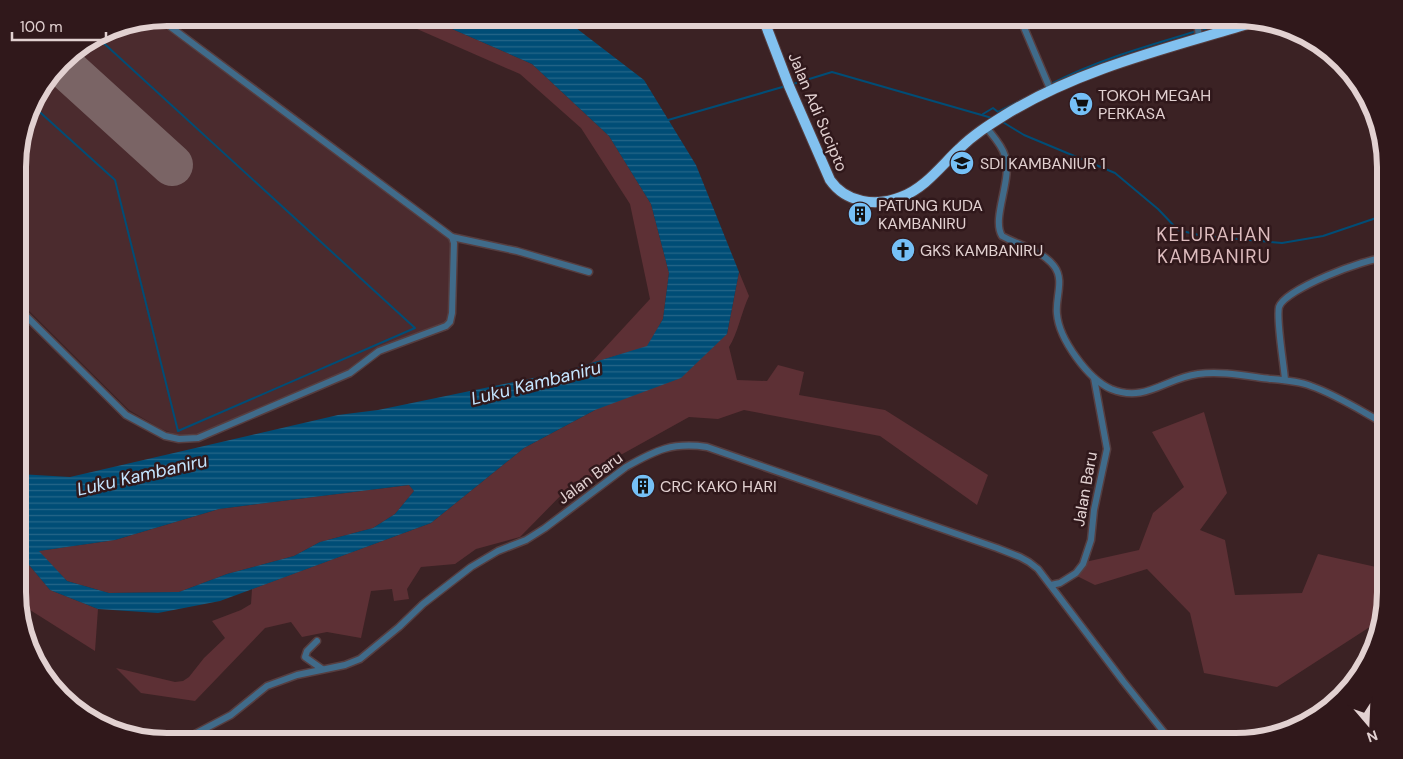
<svg xmlns="http://www.w3.org/2000/svg" width="1403" height="759" viewBox="0 0 1403 759" font-family="'DM Sans',sans-serif">
	<defs>
		<pattern id="water-rules" width="6" height="5" patternUnits="userSpaceOnUse" patternTransform="scale(1.25)"><rect width="6" height="5" fill="#004d76"/><path d="M0 2.5h6" fill="none" stroke="#256688"/></pattern>
	</defs>
	<rect width="100%" height="100%" fill="#3b2224"/>
	<polygon fill="#4b2b2e" points="154,20 450,239 452,242 451,316 448,322 378,349 351,370 195,436 178,435 161,429 129,410 19,301 19,148 33,101 68,55 110,29"/>
	<g fill="#5d3035">
		<polygon points="392,18 427,18 532,64 609,136 651,204 669,273 663,319 647,347 591,363 650,299 630,204 581,128 520,74"/>
		<path d="M 739,272 L 749,296 C 741,313 738,333 729,347 L 737,380 L 767,381 L 778,365 L 804,372 L 799,395 L 885,410 L 988,475 L 977,505 L 880,436 L 744,410 L 718,419 L 689,417 L 617,457 L 593,477 L 574,482 L 520,537 L 476,549 L 455,564 L 421,567 L 407,589 L 409,599 L 394,601 L 392,589 L 371,591 L 361,638 L 327,632 L 302,637 L 291,622 L 265,628 L 195,701 L 141,693 L 116,668 L 175,682 L 183,681 L 189,677 L 204,658 L 225,638 L 212,621 L 241,610 L 251,604 L 252,589 L 431,523 L 524,448 L 595,410 L 727,334 Z"/>
		<polygon points="1385,289 1385,354 1376,352 1383,290"/>
		<polygon points="1204,412 1227,493 1200,530 1225,540 1235,595 1302,593 1318,554 1385,569 1385,601 1379,621 1277,687 1204,673 1190,613 1147,569 1095,585 1077,576 1085,562 1139,550 1153,513 1184,487 1152,432"/>
		<polygon points="409,485 414,491 395,514 373,528 320,542 294,556 227,574 179,592 109,593 67,581 38,551 115,540 219,509"/>
		<polygon points="19,553 50,590 98,609 95,651 19,603"/>
	</g>
	<path fill="url(#water-rules)" fill-rule="evenodd" d="M 427,18 L 563,18 L 644,80 L 696,165 L 739,272 L 727,334 L 681,378 L 595,410 L 524,448 L 431,523 L 220,601 L 158,613 L 98,609 L 50,590 L 19,553 L 19,474 L 70,477 L 338,415 L 378,410 L 562,372 L 647,346 L 663,319 L 669,273 L 651,204 L 609,136 L 532,64 ZM 409,485 L 414,491 L 395,514 L 373,528 L 320,542 L 294,556 L 227,574 L 179,592 L 109,593 L 67,581 L 39,551 L 115,540 L 219,509 Z"/>
	<g fill="none" stroke-linecap="round" stroke-linejoin="round">
		<g stroke="#004d76" stroke-width="2">
			<polyline points="1201,30 1240,19"/>
			<polyline points="793,84 832,72 992,118"/>
			<path d="M 1051,84 C 1097,60 1147,46 1197,31"/>
			<polyline points="1038,91 1047,87"/>
			<polyline points="32,105 115,180 178,431 415,328 97,37"/>
			<polyline points="983,114 993,108 998,112 1025,98"/>
			<polyline points="668,120 786,86"/>
			<polyline points="1001,121 1024,135 1115,173 1158,209 1178,230 1203,236 1282,243 1323,236 1385,215"/>
		</g>
		<polyline stroke="#7a6465" stroke-width="42" points="61,64 172,165"/>
		<g stroke="#563e40" stroke-width="9">
			<g id="minor">
				<polyline points="1020,18 1051,91"/>
				<polyline points="1197,18 1199,39"/>
				<path d="M 986,127 C 993,136 1002,145 1005,156 C 1013,179 991,218 1002,236 C 1018,245 1042,250 1054,266 C 1065,280 1055,298 1057,314 C 1059,339 1088,379 1111,389 C 1146,403 1165,378 1198,374 C 1222,371 1246,376 1270,379 C 1283,380 1298,381 1311,386 C 1337,395 1361,411 1385,424"/>
				<polyline points="452,237 517,251 589,272"/>
				<polyline points="19,309 126,415 165,436 179,439 198,438 350,373 379,351 446,326 450,322 452,313 454,243 452,237 160,19"/>
				<path d="M 1285,380 C 1284,365 1276,320 1279,307 C 1285,289 1366,258 1385,258"/>
				<polyline points="1051,585 1060,583 1076,573 1083,564 1091,540 1094,510 1107,449 1094,378"/>
				<polyline points="317,641 307,651 305,657 322,669"/>
				<polyline points="74,704 92,721"/>
				<polyline points="156,739 185,736"/>
				<path d="M 182,741 L 185,736 L 191,736 L 231,715 L 267,686 L 297,675 L 345,665 L 360,659 L 399,627 L 423,604 L 471,567 L 498,551 L 526,540 L 545,528 L 626,467 C 656,450 672,442 707,447 L 997,548 L 1020,557 L 1029,562 L 1038,569 L 1123,681 L 1171,741"/>
			</g>
		</g>
		<g stroke="#563e40" stroke-width="12">
			<path id="highway" d="M 763,18 L 789,86 L 830,180 C 846,203 876,207 901,197 C 925,188 941,166 959,149 C 973,135 989,125 1005,115 C 1081,68 1169,48 1254,22"/>
		</g>
		<use href="#minor" stroke="#406b8a" stroke-width="6"/>
		<use href="#highway" stroke="#82c1ef" stroke-width="10"/>
	</g>
	<defs>
		<g id="supermarket-disc" transform="scale(1.25)"><circle r="9.5" fill="#75c0f6" stroke="#30181b"/><path d="M-6-5.5h2.5l.6 2H6L4.5 2H-2.5L-4.4-4H-6ZM-1.5 3.2a1.3 1.3 0 1 0 .1 0ZM3 3.2a1.3 1.3 0 1 0 .1 0Z" fill="#111"/></g>
		<g id="school-disc" transform="scale(1.25)"><circle r="9.5" fill="#75c0f6" stroke="#30181b"/><path d="M0-5L7-2L0 1L-7-2ZM-4 1L0 2.5L4 1V4Q0 6-4 4Z" fill="#111"/></g>
		<g id="building-disc" transform="scale(1.25)"><circle r="9.5" fill="#75c0f6" stroke="#30181b"/><path d="M-4-6H4V6H1V3H-1V6H-4ZM-2.5-4.3h1.7v1.8h-1.7ZM.8-4.3h1.7v1.8H.8ZM-2.5-1h1.7V.8h-1.7ZM.8-1h1.7V.8H.8Z" fill="#111"/></g>
		<g id="church-disc" transform="scale(1.25)"><circle r="9.5" fill="#75c0f6" stroke="#30181b"/><path d="M-1.2-6h2.4v3.5h3.3v2.4h-3.3V6h-2.4V-.1h-3.3v-2.4h3.3Z" fill="#111"/></g>
	</defs>
	<g fill-rule="evenodd">
		<use href="#supermarket-disc" x="1081" y="104"/>
		<use href="#school-disc" x="962" y="163"/>
		<use href="#building-disc" x="860" y="214"/>
		<use href="#church-disc" x="903" y="250"/>
		<use href="#building-disc" x="643" y="486"/>
	</g>
	<g text-anchor="middle" dominant-baseline="central" stroke-width="5" stroke-linejoin="round" paint-order="stroke">
		<g font-size="16" fill="#e2d1d1" stroke="#30181b" text-anchor="start">
			<text x="1098" y="95">TOKOH MEGAH<tspan x="1098" dy="18">PERKASA</tspan></text>
			<text x="980" y="163">SDI KAMBANIUR 1</text>
			<text x="878" y="205">PATUNG KUDA<tspan x="878" dy="18">KAMBANIRU</tspan></text>
			<text x="920" y="250">GKS KAMBANIRU</text>
			<text x="660" y="486">CRC KAKO HARI</text>
		</g>
		<g font-size="16" fill="#e2d1d1" stroke="#30181b">
			<text transform="translate(818 112) rotate(67)">Jalan Adi Sucipto</text>
			<text transform="translate(590 478) rotate(-36)">Jalan Baru</text>
			<text transform="translate(1085 489) rotate(-80)">Jalan Baru</text>
		</g>
		<g font-size="18" font-style="italic" fill="#c4e5ff" stroke="#30181b">
			<text transform="translate(536 383) rotate(-14)">Luku Kambaniru</text>
			<text transform="translate(142 475) rotate(-13)">Luku Kambaniru</text>
		</g>
		<g font-size="19" letter-spacing="1" fill="#dcbbbd" stroke="#30181b">
			<text x="1214" y="234">KELURAHAN<tspan x="1214" dy="22">KAMBANIRU</tspan></text>
		</g>
	</g>
	<path d="M0 0H1403V759H0ZM167 26H1236A141 141 0 0 1 1377 167V592A141 141 0 0 1 1236 733H167A141 141 0 0 1 26 592V167A141 141 0 0 1 167 26Z" fill="#30181b" fill-rule="evenodd"/>
	<path fill="none" stroke="#e2d1d1" stroke-width="6" d="M167 26H1236A141 141 0 0 1 1377 167V592A141 141 0 0 1 1236 733H167A141 141 0 0 1 26 592V167A141 141 0 0 1 167 26Z"/>
	<g transform="translate(1368 724) rotate(161)" stroke="#30181b" stroke-width="4" paint-order="stroke">
	<path d="M0-4L9 19L0 12L-9 19Z" fill="#e2d1d1"/>
	<text y="-8" font-size="14" font-weight="bold" text-anchor="middle" fill="#e2d1d1">N</text>
	</g>
	<path d="M12 32v8h94v-8" fill="none" stroke="#e2d1d1" stroke-width="2.5"/>
	<text x="20" y="32" font-size="15" fill="#e2d1d1" stroke="#30181b" stroke-width="4" paint-order="stroke">100 m</text>
</svg>
